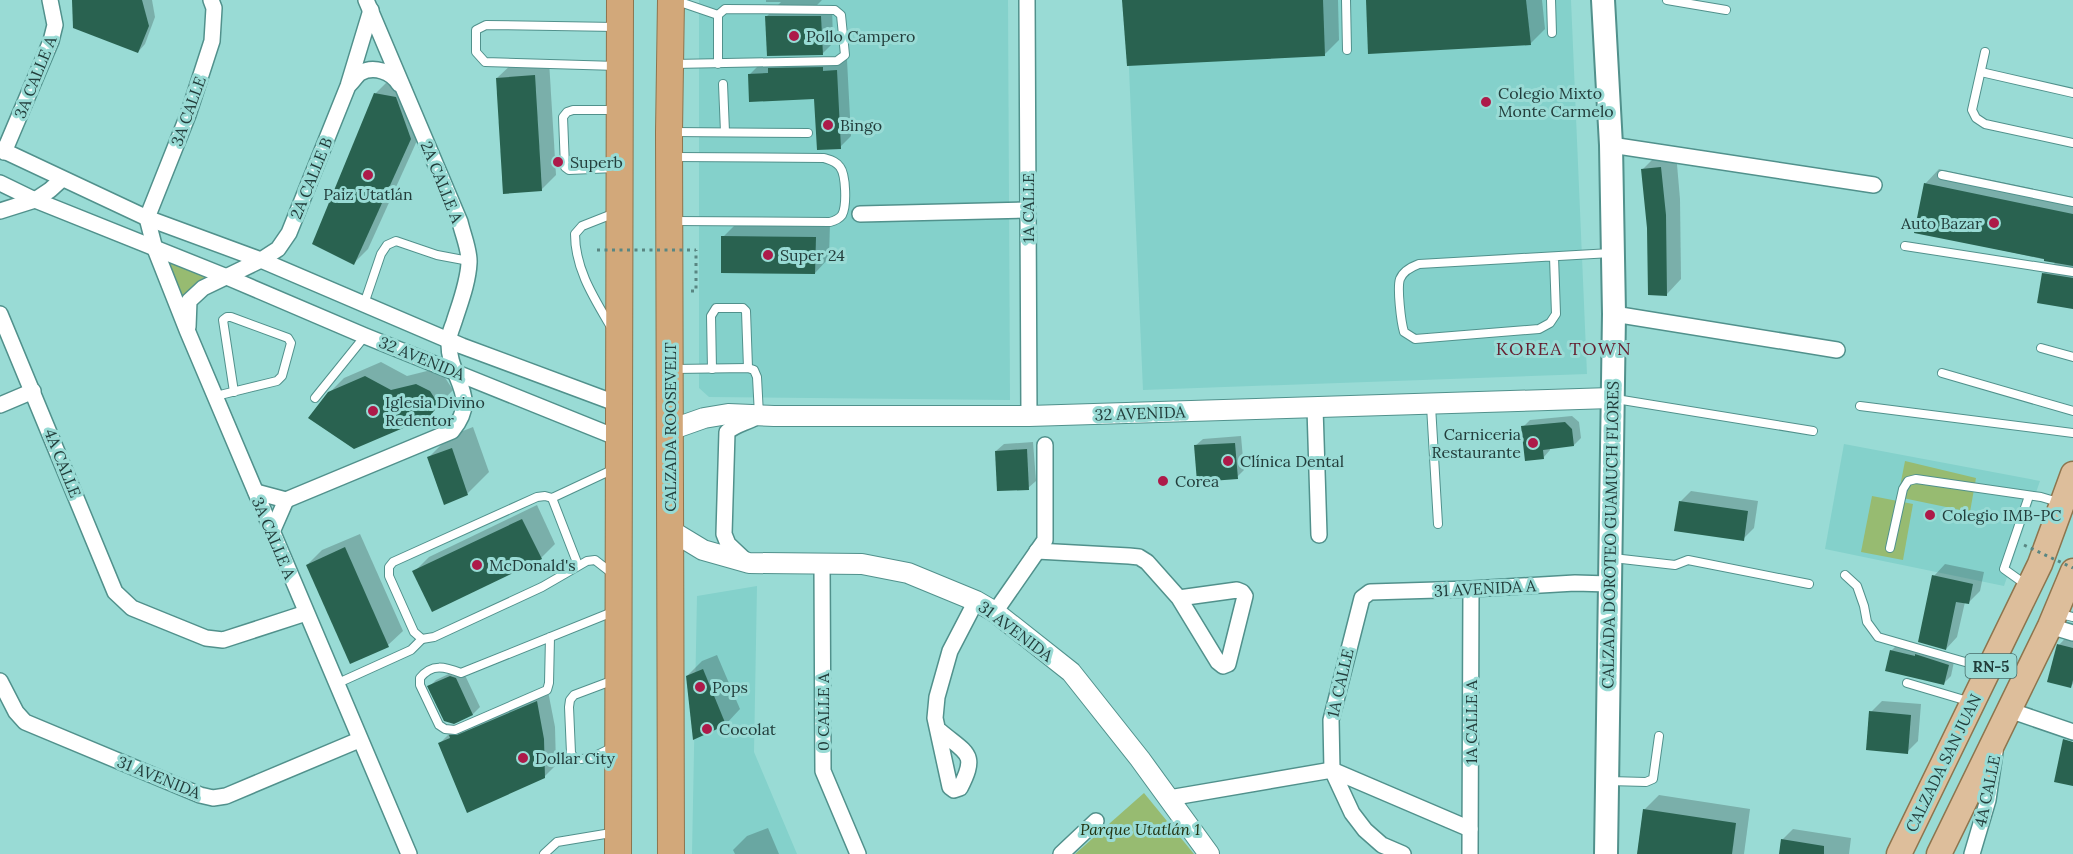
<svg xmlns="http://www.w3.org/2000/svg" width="2073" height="854" viewBox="0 0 2073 854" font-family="Lora,serif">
	<rect width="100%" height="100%" fill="#99dbd5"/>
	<g fill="#84d1cb">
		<polygon points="699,0 1008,0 1010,400 709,397 699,388"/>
		<polygon points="1126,0 1571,0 1587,374 1143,390"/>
		<polygon points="1844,444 2040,481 2004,586 1825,549"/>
		<polygon points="757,586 754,752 797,854 692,854 697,596"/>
	</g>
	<g fill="#97bb71">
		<polygon points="161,256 215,276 185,316"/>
		<polygon points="1905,461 1976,478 1970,512 1898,497"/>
		<polygon points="1872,496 1913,504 1903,560 1861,552"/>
		<polygon points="1144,793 1194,854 1075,854"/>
	</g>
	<g fill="#0003">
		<polygon points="72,0 152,0 155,17 145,44 138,52 73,4"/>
		<polygon points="766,0 822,0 817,5 832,5 833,43 822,54 768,55 767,16 781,2 766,2"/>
		<polygon points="1124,0 1338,0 1339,40 1324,55"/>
		<polygon points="1368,0 1542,0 1545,29 1530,44"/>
		<polygon points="834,57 834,60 847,60 851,136 840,147 816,98 749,75 760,64 775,63 780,58"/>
		<polygon points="549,61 556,175 541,190 497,78 512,64"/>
		<polygon points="390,79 411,83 425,123 368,249 354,263 376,93"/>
		<polygon points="1676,153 1680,199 1681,279 1667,294 1649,228 1643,169 1658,154"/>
		<polygon points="1939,169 2073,197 2073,307 2043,274 2056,262 1915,231 1925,184"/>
		<polygon points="738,222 830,223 829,258 815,273 723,237"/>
		<polygon points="381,362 407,376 431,370 444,376 453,390 429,415 329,393 344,378"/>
		<polygon points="1572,416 1579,422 1581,438 1574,445 1550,448 1550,450 1543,458 1523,427 1530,420"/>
		<polygon points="473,427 489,472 468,493 445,503 429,457 450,436"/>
		<polygon points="1241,436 1244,470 1237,477 1195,446 1203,439"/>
		<polygon points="1033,442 1036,481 1028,488 996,451 1004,444"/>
		<polygon points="1691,491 1758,501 1754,528 1743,539 1680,502"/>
		<polygon points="537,505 555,544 541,558 414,572 429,557"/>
		<polygon points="360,534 403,631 388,645 350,662 307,565 322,550"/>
		<polygon points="1945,564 1984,572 1980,591 1968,603 1965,602 1957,637 1946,649 1934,576"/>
		<polygon points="2073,630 2073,684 2071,686 2059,645"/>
		<polygon points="1898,644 1955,657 1951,676 1944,683 1891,651"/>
		<polygon points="717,655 740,709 726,724 687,676 702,661"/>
		<polygon points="459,669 463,671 480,707 473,714 454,722 429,687 436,680"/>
		<polygon points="548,691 555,727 556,765 544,777 440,743 451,732"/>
		<polygon points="1882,701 1921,704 1918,741 1907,752 1871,712"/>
		<polygon points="1659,795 1750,809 1744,854 1638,854 1644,810"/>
		<polygon points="768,828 779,854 735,854 733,850 747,836"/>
		<polygon points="1793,829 1851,838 1849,854 1780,854 1782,840"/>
	</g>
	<g fill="#296250">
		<polygon points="72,0 142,0 149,26 138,53 73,28"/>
		<polygon points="1122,0 1323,0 1325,56 1127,66"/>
		<polygon points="1366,0 1526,0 1531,45 1368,54"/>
		<polygon points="765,16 821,16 823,55 767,56"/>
		<polygon points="823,67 823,71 837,70 841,149 817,150 814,99 749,102 748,74 768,73 768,68"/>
		<polygon points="535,75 542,191 503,194 496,78"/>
		<polygon points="374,93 396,97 411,139 354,265 312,244"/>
		<polygon points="1661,167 1666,215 1667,296 1648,295 1647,228 1641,169"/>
		<polygon points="1924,183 2073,214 2073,266 2044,261 2044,259 1914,233"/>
		<polygon points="721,236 816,237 815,274 721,273"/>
		<polygon points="2042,273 2073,278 2073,309 2037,303"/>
		<polygon points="365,376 391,390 416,384 430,391 439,405 429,417 354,449 308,418 328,392"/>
		<polygon points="1565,422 1572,429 1574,446 1543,450 1544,459 1525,461 1521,426"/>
		<polygon points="1235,443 1238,479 1197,482 1194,445"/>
		<polygon points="452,448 468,495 444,505 427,457"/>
		<polygon points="1027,449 1029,490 997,491 995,451"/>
		<polygon points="1679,501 1748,511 1744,541 1674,531"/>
		<polygon points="522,519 542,559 432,612 412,571"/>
		<polygon points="345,547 389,647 350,664 306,565"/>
		<polygon points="1932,575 1973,584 1969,604 1956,602 1946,650 1918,642"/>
		<polygon points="2057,644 2073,648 2073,680 2071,688 2047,682"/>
		<polygon points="1890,650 1915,656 1915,654 1949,665 1944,685 1885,671"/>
		<polygon points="703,669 726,725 693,740 686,676"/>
		<polygon points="450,676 456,678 473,715 454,724 444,721 427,686"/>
		<polygon points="537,701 544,739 545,778 467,813 438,743 450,738 449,735 457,735"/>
		<polygon points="1869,711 1911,715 1908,754 1866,750"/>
		<polygon points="2063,739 2073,742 2073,786 2054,782"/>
		<polygon points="1643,809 1736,823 1732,854 1637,854"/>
		<polygon points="1781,839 1824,846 1824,854 1779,854"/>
	</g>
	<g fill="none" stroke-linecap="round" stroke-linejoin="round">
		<g stroke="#51918c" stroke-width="10">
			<g id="service">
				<polyline points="674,0 718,15"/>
				<polyline points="1346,0 1347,50"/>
				<polyline points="1551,0 1552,33"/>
				<polyline points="1667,0 1726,10"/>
				<polyline points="616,27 486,25 476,30 476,52 485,62 617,66"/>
				<polyline points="1985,52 1972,110 1976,118 1985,124 2073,143"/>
				<polyline points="674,64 837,61 845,55 841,15 835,10 725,9 718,15 718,64"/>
				<polyline points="1981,72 2073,93"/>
				<polyline points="723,84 725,132"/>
				<polyline points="674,132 808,133"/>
				<polyline points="615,168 569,170 565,167 563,117 567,112 573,110 616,110"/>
				<polyline points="1942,175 2073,202"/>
				<path d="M 673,221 L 830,222 C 834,221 839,219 842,215 C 847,206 846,175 840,167 C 836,161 830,160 824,158 L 674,157"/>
				<polyline points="1905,246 2073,272"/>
				<path d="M 1554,257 L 1556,314 L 1550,323 L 1539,329 L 1415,339 L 1404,332 C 1401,322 1397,288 1400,279 C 1403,271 1411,267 1419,264 L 1611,253"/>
				<polyline points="364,304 381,254 387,245 396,241 437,255 469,261"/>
				<path d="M 611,327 C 594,298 575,269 575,234 L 582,226 L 615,213"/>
				<polyline points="2041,348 2073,357"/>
				<polyline points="674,369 748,368 754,370 757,377 759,415"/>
				<polyline points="712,369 711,316 716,308 743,308 746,311 748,368"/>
				<polyline points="1942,373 2073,411"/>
				<polyline points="216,396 277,381 282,376 291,343 288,338 231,317 227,317 223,320 234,392"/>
				<polyline points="315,398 365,336"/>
				<polyline points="1616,399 1813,431"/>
				<polyline points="1431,406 1438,524"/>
				<polyline points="1860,406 2073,433"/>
				<polyline points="552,498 578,565"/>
				<polyline points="1890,548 1903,489 1908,481 1916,479 2041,497 2058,502"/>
				<polyline points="1613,558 1675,565 1688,560 1809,584"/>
				<polyline points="613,574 595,560 587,561 542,587 434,637 422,639 414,632 389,576 389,567 393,562 537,497 545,496 552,498 614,469"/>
				<polyline points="1845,575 1857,586 1864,606 1867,622 1878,637 1986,668"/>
				<polyline points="2025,584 2004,569 2029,496"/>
				<polyline points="2057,613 2073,617"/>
				<path d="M 550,637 L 549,683 L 547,690 L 455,730 L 445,729 L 439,725 L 420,685 L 420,678 C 432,663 445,667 461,673 L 615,611"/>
				<polyline points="1907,683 1971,702"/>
				<polyline points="336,684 411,650 422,639"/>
				<path d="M 613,747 C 601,753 587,762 574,758 L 571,753 L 569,707 L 570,700 L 574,695 L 614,680"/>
				<polyline points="1609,781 1646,782 1653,779 1659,736"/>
				<polyline points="544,854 557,842 611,833"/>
			</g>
		</g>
		<g stroke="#51918c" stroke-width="18">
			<g id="minor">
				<polyline points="211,0 214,8 212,41 188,115 147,218 155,249 187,330 409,854"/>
				<polyline points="1027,0 1029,416"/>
				<path d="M 350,84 C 353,81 357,75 360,73 C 374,65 392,72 399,84"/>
				<polyline points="1611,145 1874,185"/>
				<polyline points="0,149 147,218 261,260 462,346 618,404"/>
				<polyline points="4,152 51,41 55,25 50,0"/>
				<polyline points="0,183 35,200 227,277 365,336 618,438"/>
				<polyline points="0,211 35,200 50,190 61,180"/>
				<polyline points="860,214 1028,210"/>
				<polyline points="0,314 115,592 132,608 206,638 223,640 306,613"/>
				<polyline points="1614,314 1837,350"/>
				<polyline points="188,327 189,301 203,288 261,260 278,249 289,233 348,86 371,10"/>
				<polyline points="0,405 33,391"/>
				<polyline points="1315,408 1319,535"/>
				<path d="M 256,492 L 286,500 L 452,431 C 482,395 447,379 449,340 C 449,334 452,328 454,322 C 460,303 468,283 469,263 C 470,251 463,235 460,222 L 366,0"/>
				<polyline points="272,532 286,500"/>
				<polyline points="1037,551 1129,556 1139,557 1147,562 1179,598 1218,662 1223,666 1228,664 1245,596 1242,592 1237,590 1179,598"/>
				<path d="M 746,561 L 728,544 L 724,534 L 727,432 C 736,424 746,423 756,417"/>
				<polyline points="822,564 823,771 858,854"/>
				<polyline points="995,612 1045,540 1045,445"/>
				<polyline points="2050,626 2073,633"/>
				<polyline points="0,681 16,712 25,722 200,795 213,798 226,796 359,740"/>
				<polyline points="2009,710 2073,732"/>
				<path d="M 940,731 C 967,754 978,753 960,788 L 954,790 L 950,787 L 935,718 L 937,697 L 950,651 L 976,601"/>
				<polyline points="1169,798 1332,770 1470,829"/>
				<polyline points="1061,854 1096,821"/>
				<polyline points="1403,854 1382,845 1365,830 1352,813 1332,770 1331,720 1362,598 1370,592 1471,589 1575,583 1609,584"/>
				<polyline points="1470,854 1471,589"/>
				<polyline points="1972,854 1988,800 1995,752"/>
			</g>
		</g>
		<g stroke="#51918c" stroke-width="22">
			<g id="tertiary">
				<polyline points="670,430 704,418 728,414 774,416 1029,416 1611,398"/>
				<polyline points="670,530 703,550 749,563 862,564 908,573 976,601 995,612 1071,672 1140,759 1209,854"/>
			</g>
		</g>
		<g stroke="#51918c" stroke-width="26">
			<polyline id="secondary" points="1603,0 1611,145 1614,314 1606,854"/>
		</g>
		<g stroke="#8d754e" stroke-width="27">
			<g id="primary">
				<polyline points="1899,854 2040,564 2073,474"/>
				<polyline points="1939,854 2050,626 2073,571"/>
			</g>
		</g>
		<g stroke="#8d754e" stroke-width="28">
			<g id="trunk">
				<polyline points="618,854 620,0"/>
				<polyline points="671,854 669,132 671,0"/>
			</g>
		</g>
		<polyline stroke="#598682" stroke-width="3" stroke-dasharray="3 4.5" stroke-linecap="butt" points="691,291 696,291 696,250"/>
		<use href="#service" stroke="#fff" stroke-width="8"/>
		<use href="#minor" stroke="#fff" stroke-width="15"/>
		<use href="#tertiary" stroke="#fff" stroke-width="20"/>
		<use href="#secondary" stroke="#fff" stroke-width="22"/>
		<use href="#primary" stroke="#ddbe9b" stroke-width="24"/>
		<use href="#trunk" stroke="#d2a87a" stroke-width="26"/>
		<g stroke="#598682" stroke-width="3" stroke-dasharray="3 4.5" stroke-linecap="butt">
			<polyline points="597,250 696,250"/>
			<polyline points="2024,545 2073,568"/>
		</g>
	</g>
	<g fill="#ad1a49" stroke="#99dbd5" stroke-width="2">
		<circle cx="794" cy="36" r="6"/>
		<circle cx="1486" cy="102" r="6"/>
		<circle cx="828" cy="125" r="6"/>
		<circle cx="558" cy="162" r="6"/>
		<circle cx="368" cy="175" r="6"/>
		<circle cx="1994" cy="223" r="6"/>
		<circle cx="768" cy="255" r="6"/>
		<circle cx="373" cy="411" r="6"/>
		<circle cx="1533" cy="443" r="6"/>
		<circle cx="1228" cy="461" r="6"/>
		<circle cx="1163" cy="481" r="6"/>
		<circle cx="1930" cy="515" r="6"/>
		<circle cx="477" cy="565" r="6"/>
		<circle cx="700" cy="687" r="6"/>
		<circle cx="707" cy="729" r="6"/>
		<circle cx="523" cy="758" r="6"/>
	</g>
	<g text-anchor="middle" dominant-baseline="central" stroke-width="6" stroke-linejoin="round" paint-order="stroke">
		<rect fill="#99dbd5" stroke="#466c69" stroke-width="1.5" x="1965.5" y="654" width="51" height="24" rx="4.5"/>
		<g font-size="15" font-weight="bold" fill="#223d3b">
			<text x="1991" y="666">RN-5</text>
		</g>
		<g font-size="16" fill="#223d3b" stroke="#99dbd5" text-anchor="start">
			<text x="806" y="36">Pollo Campero</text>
			<text x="1498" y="93">Colegio Mixto<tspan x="1498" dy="18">Monte Carmelo</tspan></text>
			<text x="840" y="125">Bingo</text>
			<text x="570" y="162">Superb</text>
			<text x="368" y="194" text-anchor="middle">Paiz Utatlán</text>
			<text x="1982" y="223" text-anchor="end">Auto Bazar</text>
			<text x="780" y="255">Super 24</text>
			<text x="385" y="402">Iglesia Divino<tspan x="385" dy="18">Redentor</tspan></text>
			<text x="1521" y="434" text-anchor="end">Carniceria<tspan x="1521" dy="18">Restaurante</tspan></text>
			<text x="1240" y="461">Clínica Dental</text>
			<text x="1175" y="481">Corea</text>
			<text x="1942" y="515">Colegio IMB-PC</text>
			<text x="489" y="565">McDonald's</text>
			<text x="712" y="687">Pops</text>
			<text x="719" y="729">Cocolat</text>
			<text x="535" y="758">Dollar City</text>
		</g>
		<g font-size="16" fill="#223d3b" stroke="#99dbd5">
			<text transform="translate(35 77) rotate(-68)">3A CALLE A</text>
			<text transform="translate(188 111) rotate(-70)">3A CALLE</text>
			<text transform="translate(311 178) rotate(-68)">2A CALLE B</text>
			<text transform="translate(442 182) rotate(68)">2A CALLE A</text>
			<text transform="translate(1028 208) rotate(-90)">1A CALLE</text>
			<text transform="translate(422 358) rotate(22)">32 AVENIDA</text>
			<text transform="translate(1140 413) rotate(-2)">32 AVENIDA</text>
			<text transform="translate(670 427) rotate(-90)">CALZADA ROOSEVELT</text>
			<text transform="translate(63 463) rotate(68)">4A CALLE</text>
			<text transform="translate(1610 535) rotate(-89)">CALZADA DOROTEO GUAMUCH FLORES</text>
			<text transform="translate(274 538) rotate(67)">3A CALLE A</text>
			<text transform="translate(1485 588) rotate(-3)">31 AVENIDA A</text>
			<text transform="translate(1016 631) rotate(37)">31 AVENIDA</text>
			<text transform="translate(1340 683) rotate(-77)">1A CALLE</text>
			<text transform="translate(823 712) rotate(-90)">0 CALLE A</text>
			<text transform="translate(1471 722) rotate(-90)">1A CALLE A</text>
			<text transform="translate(1943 763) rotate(-64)">CALZADA SAN JUAN</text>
			<text transform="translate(159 777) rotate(22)">31 AVENIDA</text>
			<text transform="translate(1987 791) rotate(-78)">4A CALLE</text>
		</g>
		<g font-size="16" font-style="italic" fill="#223210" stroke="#99dbd5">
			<text x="1140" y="829">Parque Utatlán 1</text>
		</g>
		<g font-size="18" letter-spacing="1.5" fill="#662031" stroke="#99dbd5">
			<text x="1564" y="348">KOREA TOWN</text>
		</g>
	</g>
</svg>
